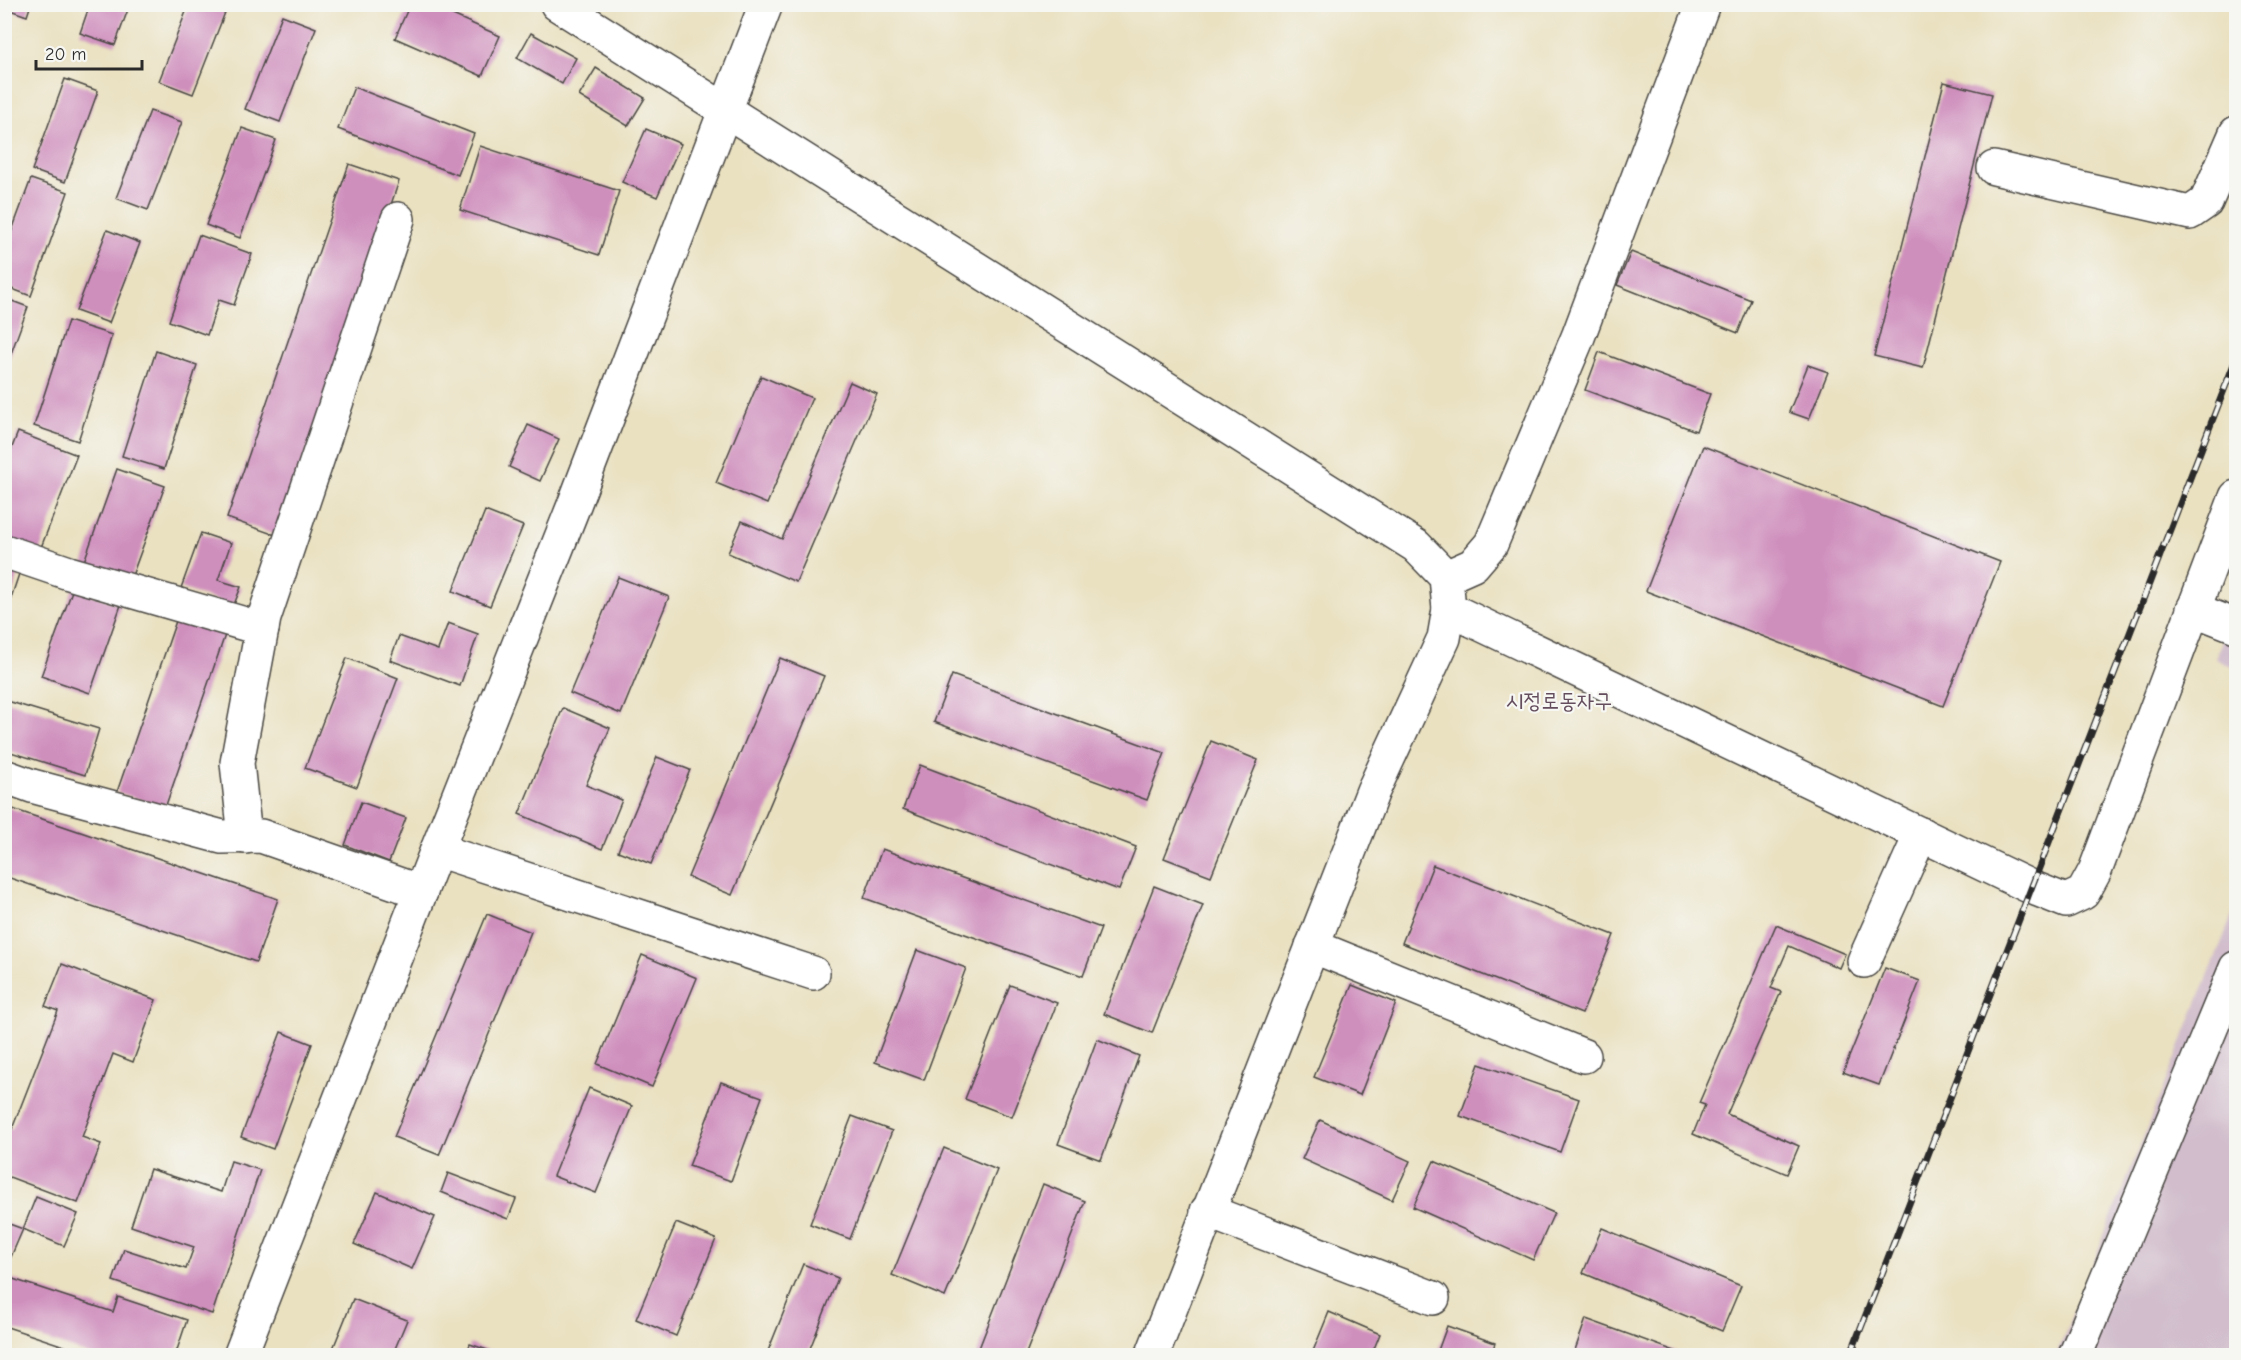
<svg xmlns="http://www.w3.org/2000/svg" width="2241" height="1360" viewBox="0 0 2241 1360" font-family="'Comic Neue','Poor Story',sans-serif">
	<rect width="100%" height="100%" fill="#f6f6f2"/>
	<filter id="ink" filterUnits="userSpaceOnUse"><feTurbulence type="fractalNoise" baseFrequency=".0167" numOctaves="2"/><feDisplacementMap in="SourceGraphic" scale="12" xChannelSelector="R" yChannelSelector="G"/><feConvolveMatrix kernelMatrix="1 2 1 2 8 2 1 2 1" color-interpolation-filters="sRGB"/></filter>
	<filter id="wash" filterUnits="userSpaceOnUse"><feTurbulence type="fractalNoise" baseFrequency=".008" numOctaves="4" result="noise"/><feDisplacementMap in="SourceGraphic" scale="24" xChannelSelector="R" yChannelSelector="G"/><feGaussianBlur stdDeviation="1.35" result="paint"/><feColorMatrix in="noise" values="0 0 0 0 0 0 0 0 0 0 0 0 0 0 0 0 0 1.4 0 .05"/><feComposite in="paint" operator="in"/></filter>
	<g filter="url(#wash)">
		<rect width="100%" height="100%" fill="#eae1c1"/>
		<g fill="#d1bdcc">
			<polygon points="2236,603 2236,669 2215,659"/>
			<polygon points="2236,906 2236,1355 2056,1355"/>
		</g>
		<g id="blocks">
			<g fill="#cf8fbd">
				<polygon points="4,4 31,4 27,16 4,8"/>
				<polygon points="90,4 130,4 115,45 80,33"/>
				<polygon points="189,4 212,4 226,10 193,94 159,81"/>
				<polygon points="410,4 428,4 500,36 482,76 395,38"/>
				<polygon points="282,15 316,28 280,122 245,109"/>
				<polygon points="531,33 576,58 562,84 517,58"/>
				<polygon points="596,68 645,98 628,126 579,96"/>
				<polygon points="65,79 98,91 65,182 32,170"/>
				<polygon points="1944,82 1992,94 1923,368 1874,356"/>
				<polygon points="354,87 474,134 458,175 338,129"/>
				<polygon points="150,111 182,122 148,210 116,198"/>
				<polygon points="242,128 276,140 240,238 206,225"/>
				<polygon points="646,129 681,144 657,197 622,182"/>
				<polygon points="480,146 619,191 599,255 460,210"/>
				<polygon points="349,164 399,181 278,536 227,518"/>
				<polygon points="31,179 68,192 31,296 4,286 4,252"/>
				<polygon points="107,230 140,243 109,323 76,311"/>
				<polygon points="199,235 252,254 234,305 219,300 207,335 169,321"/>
				<polygon points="1631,252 1751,300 1738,333 1617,285"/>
				<polygon points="4,298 28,307 5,370 4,370"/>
				<polygon points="68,321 112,335 78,441 34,426"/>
				<polygon points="156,351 197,365 164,469 122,456"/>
				<polygon points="1599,352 1710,394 1696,431 1585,390"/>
				<polygon points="1808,365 1828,372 1809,419 1789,412"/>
				<polygon points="761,376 812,398 767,504 716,483"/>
				<polygon points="850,382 877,394 796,582 728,553 742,521 782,539"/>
				<polygon points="528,425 559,439 540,481 509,467"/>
				<polygon points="18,432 77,455 38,555 4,542 4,468"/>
				<polygon points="1703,446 2000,562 1943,706 1646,591"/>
				<polygon points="117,469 165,486 129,584 82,567"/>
				<polygon points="485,511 523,526 490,606 453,591"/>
				<polygon points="201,533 231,543 218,580 241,587 233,607 181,588"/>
				<polygon points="4,562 21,568 5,616 4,616"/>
				<polygon points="618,577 669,597 621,714 570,693"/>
				<polygon points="73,588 121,605 90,693 41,676"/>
				<polygon points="177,618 225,635 165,808 117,792"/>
				<polygon points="448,623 478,634 460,686 390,660 399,636 438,650"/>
				<polygon points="347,658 398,678 357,787 305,768"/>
				<polygon points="780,658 824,676 732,895 688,877"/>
				<polygon points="952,675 1165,753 1147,800 934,722"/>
				<polygon points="4,700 99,729 85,775 4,750"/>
				<polygon points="563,708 610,728 586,785 622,800 602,849 519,814"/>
				<polygon points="1211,741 1258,760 1211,876 1164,858"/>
				<polygon points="657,757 690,770 651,864 618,851"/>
				<polygon points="920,765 1136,847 1119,890 903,809"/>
				<polygon points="361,802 406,818 389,862 345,845"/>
				<polygon points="4,806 278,899 256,962 4,876"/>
				<polygon points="882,849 1101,928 1083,976 864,898"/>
				<polygon points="1433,865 1614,935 1582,1014 1402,943"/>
				<polygon points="1154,886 1203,905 1152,1033 1104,1014"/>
				<polygon points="487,914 531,932 439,1155 394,1137"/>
				<polygon points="1776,925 1845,954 1839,968 1789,946 1771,988 1781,992 1727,1114 1799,1146 1787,1174 1693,1134 1705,1105 1699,1103"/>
				<polygon points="917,950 966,968 924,1080 875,1062"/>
				<polygon points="642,955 697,978 652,1087 597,1064"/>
				<polygon points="62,964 156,1000 133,1062 113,1054 82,1137 101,1144 78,1203 4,1175 4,1126 12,1129 58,1011 45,1006"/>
				<polygon points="1885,968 1920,981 1879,1085 1843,1072"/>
				<polygon points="1010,985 1057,1003 1012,1117 965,1099"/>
				<polygon points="1352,985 1396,1003 1360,1095 1314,1077"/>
				<polygon points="281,1032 312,1044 273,1149 241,1137"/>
				<polygon points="1097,1039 1139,1056 1101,1160 1058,1144"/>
				<polygon points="1479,1064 1579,1099 1560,1152 1460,1116"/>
				<polygon points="721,1082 762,1097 731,1181 689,1166"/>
				<polygon points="589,1088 632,1106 596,1193 553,1176"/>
				<polygon points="852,1116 892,1131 850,1239 810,1224"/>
				<polygon points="1320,1120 1410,1161 1392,1200 1302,1159"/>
				<polygon points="944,1148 997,1170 945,1297 892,1275"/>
				<polygon points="231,1161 260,1170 212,1314 113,1281 124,1249 186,1269 194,1247 131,1226 150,1169 221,1192"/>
				<polygon points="1434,1161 1554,1213 1533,1260 1413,1207"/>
				<polygon points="448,1173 516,1199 508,1219 441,1192"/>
				<polygon points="1043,1184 1085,1201 1025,1356 976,1356"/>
				<polygon points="377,1192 435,1217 412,1269 354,1244"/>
				<polygon points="36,1197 78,1214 64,1246 23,1229"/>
				<polygon points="4,1222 23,1229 10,1259 4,1257"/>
				<polygon points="676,1223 716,1239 676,1336 636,1319"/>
				<polygon points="1602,1228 1741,1286 1722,1331 1583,1273"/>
				<polygon points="803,1264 838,1278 807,1356 766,1356"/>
				<polygon points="4,1276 113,1312 118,1297 187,1320 175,1356 94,1356 4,1326"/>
				<polygon points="353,1299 407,1320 392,1356 330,1356"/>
				<polygon points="1329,1312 1380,1334 1371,1356 1311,1356"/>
				<polygon points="1586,1319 1686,1355 1686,1356 1580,1356 1574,1353"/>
				<polygon points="1447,1326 1495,1343 1491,1356 1436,1356"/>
				<polygon points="470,1344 502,1355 502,1356 466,1356"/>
			</g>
		</g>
	</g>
	<g filter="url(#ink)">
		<use href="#blocks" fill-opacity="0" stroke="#484642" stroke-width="1.5"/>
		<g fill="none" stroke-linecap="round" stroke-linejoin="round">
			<g stroke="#484642" stroke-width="36">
				<g id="minor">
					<polyline points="557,4 1416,546 1446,577 1449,609 1444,638 1373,791 1152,1356"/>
					<polyline points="1994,168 2190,213 2206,202 2236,133"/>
					<polyline points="4,551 69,573 262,629"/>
					<polyline points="1446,577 1473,565 1491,544 1578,337 1703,4"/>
					<polyline points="1449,609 2031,887 2066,901 2083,893 2095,871 2236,497"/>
					<polyline points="2193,609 2236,626"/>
					<polyline points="4,776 32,786 222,837 261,836 421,892"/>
					<polyline points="245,837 237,763 264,618 398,219"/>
					<polyline points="437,850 813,973"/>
					<polyline points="1312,946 1584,1056"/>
					<polyline points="1864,961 1921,834"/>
					<polyline points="1207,1211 1433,1298"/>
					<polyline points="240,1356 437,850 574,505 766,4"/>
					<polyline points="2075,1356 2236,968"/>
				</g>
			</g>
			<use href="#minor" stroke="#fff" stroke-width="33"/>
			<g stroke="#2b2b2b" stroke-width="7">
				<polyline id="rail" points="1850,1356 2236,359"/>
			</g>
			<use href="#rail" stroke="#f6f6f2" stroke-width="4.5" stroke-dasharray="14" stroke-linecap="butt"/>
		</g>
	</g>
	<g text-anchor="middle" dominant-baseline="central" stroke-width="4.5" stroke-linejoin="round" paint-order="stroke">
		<g font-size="22" fill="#644e5e" stroke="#f6f6f2">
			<text x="1559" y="701">시정로동자구</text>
		</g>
	</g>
	<rect width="2241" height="1360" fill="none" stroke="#f6f6f2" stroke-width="24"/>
	<path d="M36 60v9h106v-9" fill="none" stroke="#2b2b2b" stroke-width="3"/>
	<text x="45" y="60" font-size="18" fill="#2b2b2b" stroke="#f6f6f2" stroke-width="4.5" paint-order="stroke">20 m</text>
</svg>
